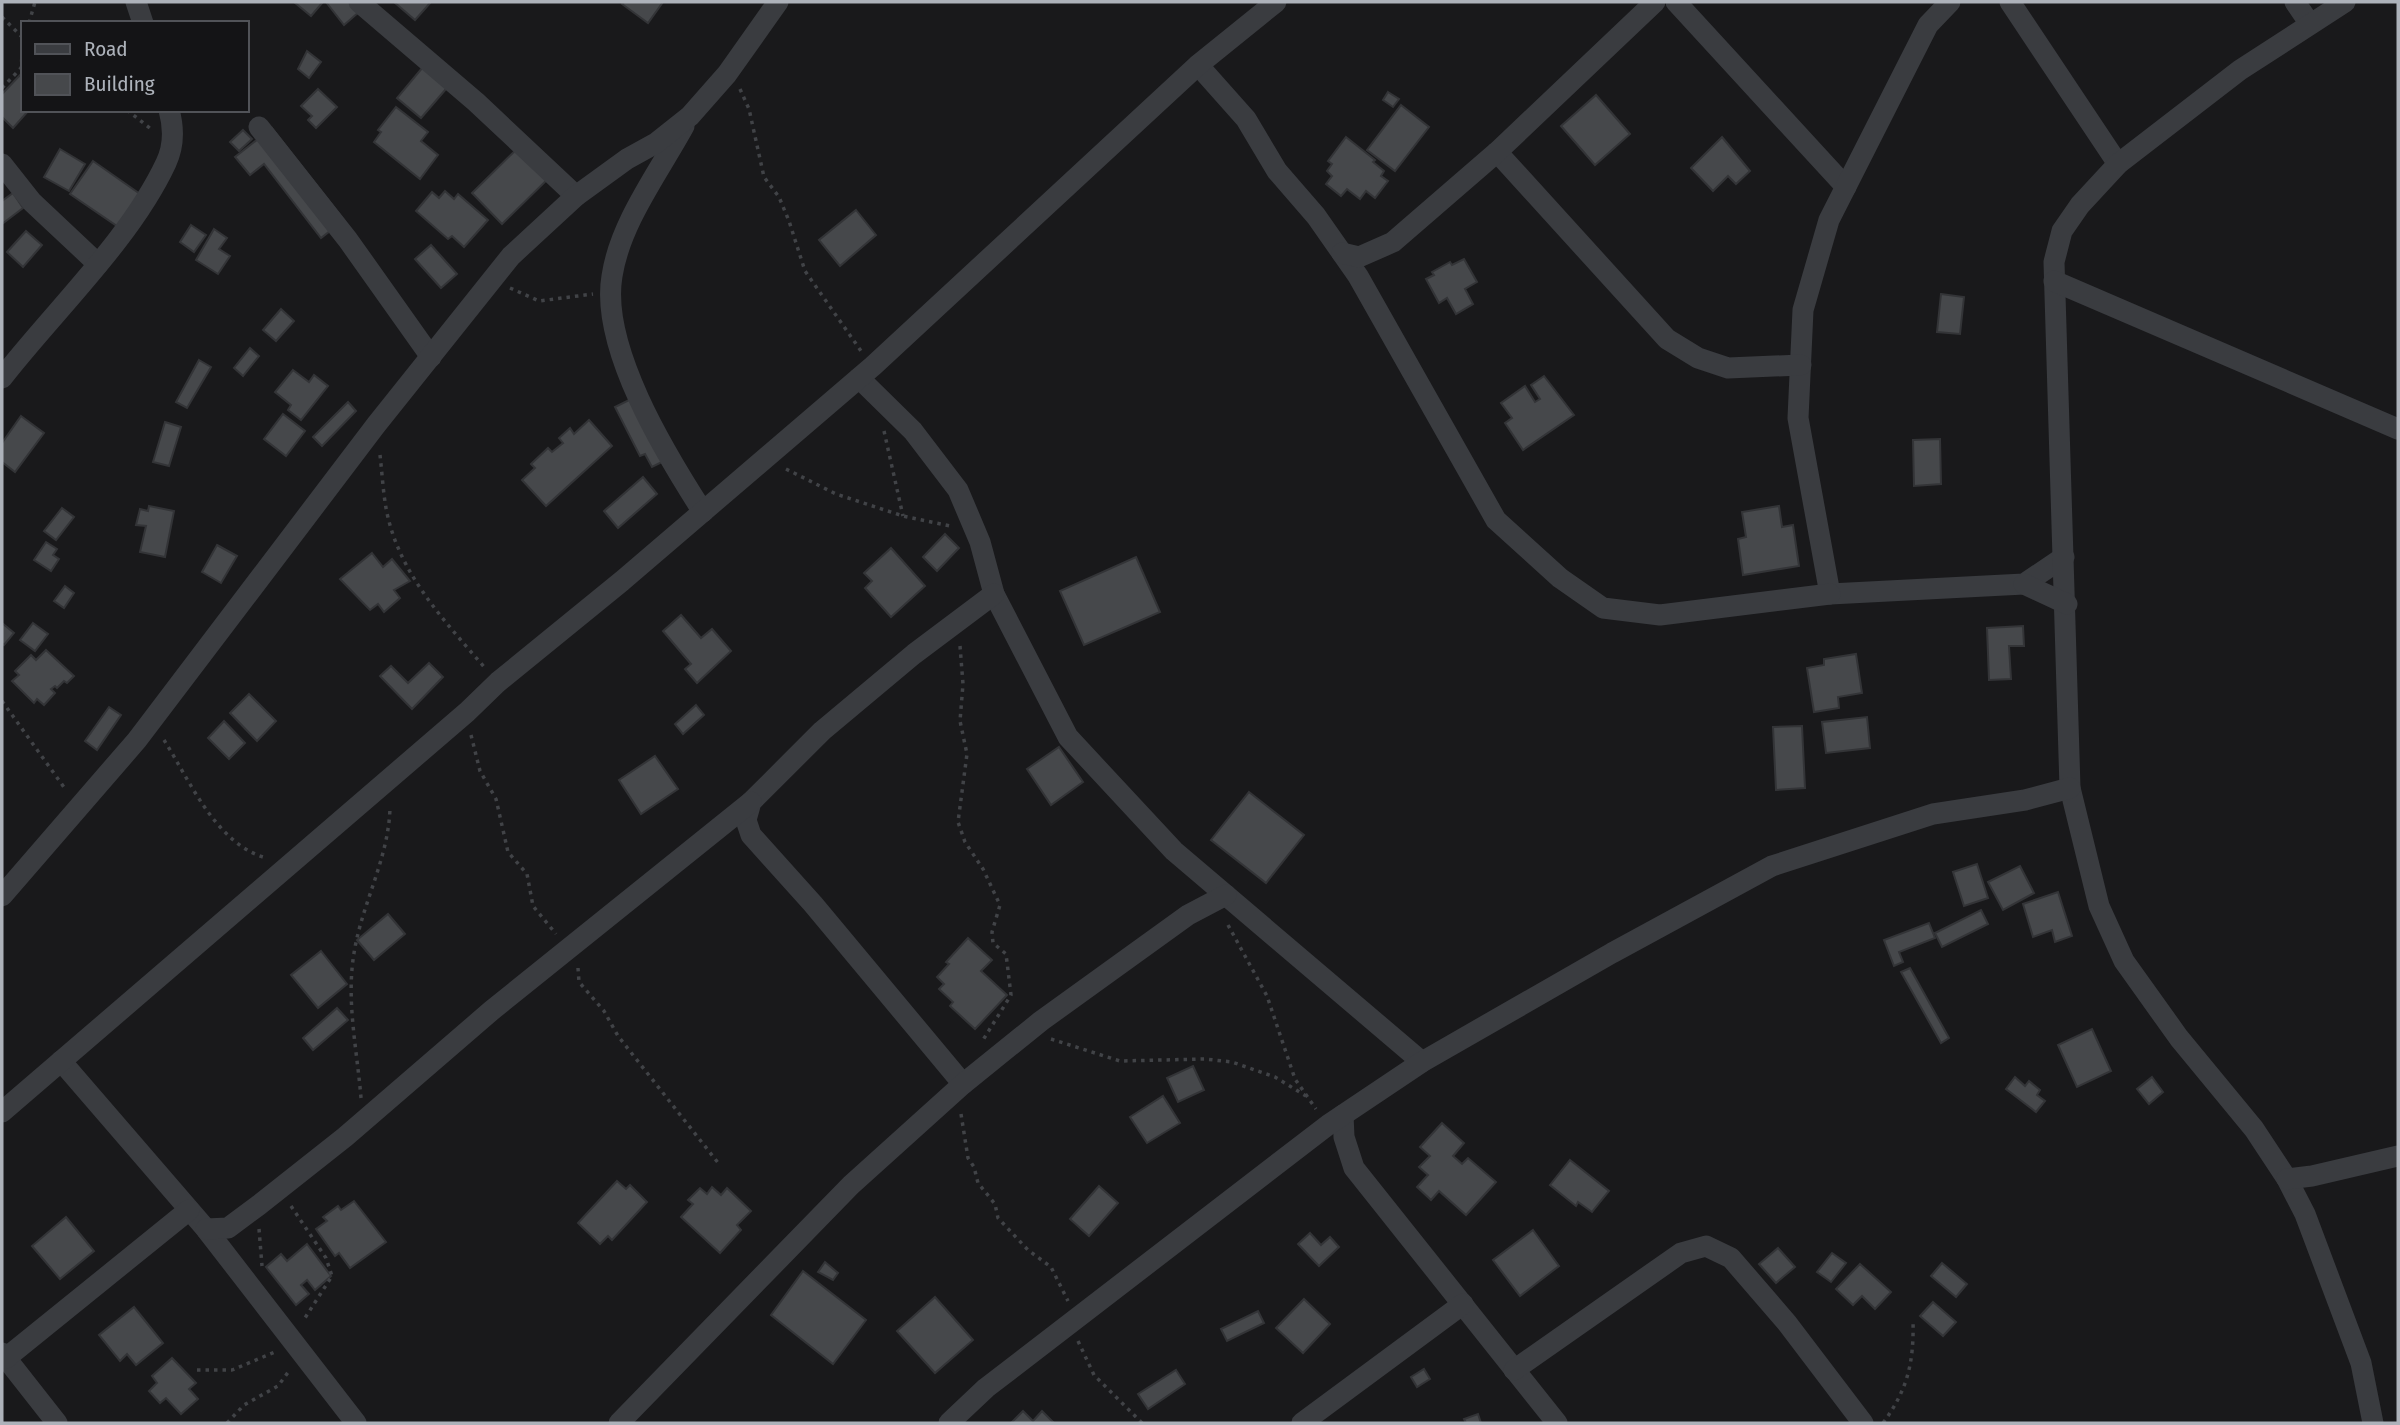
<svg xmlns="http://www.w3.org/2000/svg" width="2400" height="1425" viewBox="0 0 2400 1425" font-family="'Fira Sans Condensed',sans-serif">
	<rect width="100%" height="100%" fill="#19191b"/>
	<g fill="#46484b" stroke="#333437" stroke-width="2">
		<polygon points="294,2 323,2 311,16"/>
		<polygon points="326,2 364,2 367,5 344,25"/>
		<polygon points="394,2 431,2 415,20"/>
		<polygon points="624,2 663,2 648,23 622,4"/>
		<polygon points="307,51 321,62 309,78 298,69"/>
		<polygon points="428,61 452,82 421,118 397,98"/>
		<polygon points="23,72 23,110 29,110 13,128 2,117 2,94"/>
		<polygon points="318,89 337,107 316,128 308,120 312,116 301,106"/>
		<polygon points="1388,92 1399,99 1393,107 1383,100"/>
		<polygon points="1596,95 1630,134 1595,165 1561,126"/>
		<polygon points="1401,105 1429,127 1395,171 1367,150"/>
		<polygon points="396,107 428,132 421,141 438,155 420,179 374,142 381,132 378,130"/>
		<polygon points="272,128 344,220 321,238 264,164 250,175 235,157"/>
		<polygon points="243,130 252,139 239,151 230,142"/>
		<polygon points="1346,137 1375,160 1373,162 1384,171 1381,176 1388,181 1375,198 1366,191 1360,199 1347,189 1341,196 1326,184 1332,176 1327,171 1332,164 1328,161"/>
		<polygon points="1722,137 1750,171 1736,184 1728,176 1713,191 1691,168"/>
		<polygon points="526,140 556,171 502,224 472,193"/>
		<polygon points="60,149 85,164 69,191 44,177"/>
		<polygon points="93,161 140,194 117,226 70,194"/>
		<polygon points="445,191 454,199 458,194 488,220 464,247 452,236 448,239 416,211 432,192 439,198"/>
		<polygon points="13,193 23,208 2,224 2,201"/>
		<polygon points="856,210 876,235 840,266 819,240"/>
		<polygon points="191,225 206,235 194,252 180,242"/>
		<polygon points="214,229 227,238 219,249 230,256 218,274 196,260"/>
		<polygon points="26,231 42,245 23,267 7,252"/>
		<polygon points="431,245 457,274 441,288 415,259"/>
		<polygon points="1464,259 1477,282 1465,289 1473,304 1456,314 1447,298 1439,303 1426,279 1434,275 1432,272 1450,262 1452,265"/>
		<polygon points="1941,294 1964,297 1960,334 1937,332"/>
		<polygon points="281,309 294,321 276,341 263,330"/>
		<polygon points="250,348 259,356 243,376 234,368"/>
		<polygon points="199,360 211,367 187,408 176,402"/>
		<polygon points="293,370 309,382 314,375 328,386 301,420 288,410 291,405 275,392"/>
		<polygon points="1544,376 1574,415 1523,450 1505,423 1512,418 1501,403 1525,386 1535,402 1540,399 1531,385"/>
		<polygon points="633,398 664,461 652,467 645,454 640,456 615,407"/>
		<polygon points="348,402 356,411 322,446 313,437"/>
		<polygon points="283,414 305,431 286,456 264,439"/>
		<polygon points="21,416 44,433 15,472 2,462 2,443"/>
		<polygon points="589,420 612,446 546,506 522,480 535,468 531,464 548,448 552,452 563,443 559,438 570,428 574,434"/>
		<polygon points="165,422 181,427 169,466 153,462"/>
		<polygon points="1940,439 1941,484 1914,486 1913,440"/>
		<polygon points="643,477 657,494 618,528 604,511"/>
		<polygon points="149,506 174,511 165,557 140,552 146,526 136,525 140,509 148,511"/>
		<polygon points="1779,506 1782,527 1793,525 1799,566 1743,575 1738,539 1746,537 1742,512"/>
		<polygon points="62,508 74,517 56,540 44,531"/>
		<polygon points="945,534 959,548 937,571 923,557"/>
		<polygon points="46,542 57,549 53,555 59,559 51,571 34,560"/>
		<polygon points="217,545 237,556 221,583 202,572"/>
		<polygon points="891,548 925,586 891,617 865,588 872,581 864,573"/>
		<polygon points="372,553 383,567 392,559 410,581 394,590 400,598 384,612 378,604 370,610 340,579"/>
		<polygon points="1136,557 1160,612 1084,645 1060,591"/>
		<polygon points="65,586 74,593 64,608 54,601"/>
		<polygon points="681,615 701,638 712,629 731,651 697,683 685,669 691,664 663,631"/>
		<polygon points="2,623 14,633 4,645 2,643"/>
		<polygon points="33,623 48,634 35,651 20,640"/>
		<polygon points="2023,626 2024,646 2009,646 2011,679 1989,680 1987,628"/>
		<polygon points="46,650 74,676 67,683 64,681 57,688 55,686 51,689 55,693 44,705 37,699 34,703 12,681 19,675 15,671 31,655 36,660"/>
		<polygon points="1856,654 1862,693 1838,697 1839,708 1814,712 1807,668 1824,665 1824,659"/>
		<polygon points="429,663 443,677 412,709 380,676 391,666 408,683"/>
		<polygon points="249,694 276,721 257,741 230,713"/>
		<polygon points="696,705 704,715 683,734 675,724"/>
		<polygon points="109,707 121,715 97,750 85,741"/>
		<polygon points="1867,717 1870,748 1826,753 1822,722"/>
		<polygon points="224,721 245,743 229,759 208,738"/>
		<polygon points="1802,726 1805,788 1776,790 1773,727"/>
		<polygon points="1059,747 1083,782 1051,805 1027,769"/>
		<polygon points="655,756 678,789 641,814 619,780"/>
		<polygon points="1249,792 1304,835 1266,883 1211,840"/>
		<polygon points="1977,864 1988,898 1964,906 1953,872"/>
		<polygon points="2020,866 2034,893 2003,910 1988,882"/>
		<polygon points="2058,892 2072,936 2055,942 2052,930 2033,937 2023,904"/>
		<polygon points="1981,910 1988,924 1942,947 1935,933"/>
		<polygon points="388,914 405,934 374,960 357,940"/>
		<polygon points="1929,923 1935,938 1899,952 1903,962 1894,966 1884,940"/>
		<polygon points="968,938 992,960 981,971 1007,995 975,1029 950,1006 953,1002 939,989 944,984 937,977 949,964 946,962"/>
		<polygon points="321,951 347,984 318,1008 291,975"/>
		<polygon points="1910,968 1949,1038 1941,1043 1901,972"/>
		<polygon points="337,1008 348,1020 313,1050 303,1038"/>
		<polygon points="2092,1029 2111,1071 2077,1087 2058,1045"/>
		<polygon points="1193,1066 1204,1090 1178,1102 1167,1078"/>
		<polygon points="2015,1077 2025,1086 2029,1081 2040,1090 2037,1095 2045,1101 2036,1112 2006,1089"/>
		<polygon points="2152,1077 2163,1092 2149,1104 2137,1089"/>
		<polygon points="1163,1096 1180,1123 1147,1143 1130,1117"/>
		<polygon points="1442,1123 1464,1143 1453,1156 1462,1164 1468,1158 1496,1182 1466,1215 1439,1191 1431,1200 1417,1187 1428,1175 1419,1167 1430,1156 1420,1147"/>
		<polygon points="1570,1160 1609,1191 1592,1212 1578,1202 1576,1206 1550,1185"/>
		<polygon points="617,1181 626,1189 630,1185 647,1202 612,1240 608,1236 600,1244 578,1223"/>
		<polygon points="1099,1186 1118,1203 1089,1236 1070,1219"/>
		<polygon points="712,1187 721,1195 727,1188 751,1211 737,1225 741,1230 720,1253 681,1217 693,1204 688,1200 700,1188 707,1194"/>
		<polygon points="354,1201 386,1242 350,1268 339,1253 335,1256 316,1229 327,1221 323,1217 338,1206 341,1210"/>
		<polygon points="66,1217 94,1251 60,1279 32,1246"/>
		<polygon points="1533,1230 1559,1266 1520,1296 1493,1260"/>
		<polygon points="1310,1233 1321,1245 1330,1237 1339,1247 1319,1266 1298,1244"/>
		<polygon points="307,1244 331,1276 315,1290 307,1280 301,1285 309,1294 296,1305 266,1267 281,1254 287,1261"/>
		<polygon points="1778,1248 1795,1267 1776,1283 1759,1264"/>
		<polygon points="1832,1253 1846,1263 1831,1282 1817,1272"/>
		<polygon points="825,1262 838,1273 833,1280 818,1272"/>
		<polygon points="1942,1263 1967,1284 1956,1297 1931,1276"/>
		<polygon points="1860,1264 1891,1292 1875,1309 1862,1296 1853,1305 1836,1289"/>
		<polygon points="803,1271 866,1320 833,1364 771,1315"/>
		<polygon points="935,1297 973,1340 935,1373 897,1331"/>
		<polygon points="1304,1299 1330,1324 1303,1353 1276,1328"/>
		<polygon points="1933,1302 1956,1322 1943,1336 1920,1316"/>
		<polygon points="134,1307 163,1343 136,1365 127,1354 120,1361 99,1335"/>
		<polygon points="1258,1311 1264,1323 1227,1341 1221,1329"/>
		<polygon points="172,1358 196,1383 189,1389 198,1399 181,1414 166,1398 160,1403 149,1391 157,1383 152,1376"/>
		<polygon points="1424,1369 1430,1379 1417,1387 1411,1377"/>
		<polygon points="1176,1370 1185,1384 1148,1409 1138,1394"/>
		<polygon points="1023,1411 1033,1421 1042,1411 1054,1423 1011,1423"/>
		<polygon points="1478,1414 1481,1423 1466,1423 1464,1419"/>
	</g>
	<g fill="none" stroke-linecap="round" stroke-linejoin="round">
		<g stroke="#414347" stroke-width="3.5" stroke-dasharray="3.5 5" stroke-linecap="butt">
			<polyline points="2,17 23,38"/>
			<polyline points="29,23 35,2"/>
			<polyline points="2,88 21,68 23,43"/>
			<polyline points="740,89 749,109 764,177 779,197 789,221 805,271 861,351"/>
			<polyline points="127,110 151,129"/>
			<polyline points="510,288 539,301 593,294"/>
			<polyline points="884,431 903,516"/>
			<path d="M 380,455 C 382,472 383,491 386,508 C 398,573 443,619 485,668"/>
			<polyline points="786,469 836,494 903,516 950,526"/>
			<polyline points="960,646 963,684 960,721 967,754 958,822 965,842 983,869 1000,905 992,932 993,943 1006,954 1011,995 983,1040"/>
			<polyline points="2,701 66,790"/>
			<polyline points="471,735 480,771 496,799 508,852 527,874 533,906 556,934"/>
			<path d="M 164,740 C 190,781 216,844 266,858"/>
			<polyline points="1228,925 1267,996 1295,1079 1316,1109"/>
			<polyline points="578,968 579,982 604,1011 618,1036 719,1164"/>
			<polyline points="1051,1039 1120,1061 1205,1059 1232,1062 1275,1077 1306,1096"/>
			<path d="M 361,1098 C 357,1049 346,1001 354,953 C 362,903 389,858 390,807"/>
			<polyline points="961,1114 968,1158 974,1167 978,1183 995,1204 998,1218 1028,1250 1051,1267 1068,1301"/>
			<polyline points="291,1206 326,1258 332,1276 303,1321"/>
			<polyline points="259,1229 262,1266"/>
			<polyline points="1078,1341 1094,1375 1142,1423"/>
			<polyline points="197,1370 232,1370 275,1352"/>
			<polyline points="227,1423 244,1405 278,1386 289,1371"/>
			<path d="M 1883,1423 C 1908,1389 1914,1362 1913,1320"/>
		</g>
		<g stroke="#3a3c40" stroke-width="21">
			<polyline points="136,2 143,23"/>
			<polyline points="359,2 476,102 576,196"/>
			<polyline points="1676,2 1846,187"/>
			<polyline points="1950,2 1928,25 1829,220 1803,310 1798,418 1830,594 2024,584 2064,557"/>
			<polyline points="2010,2 2118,164"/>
			<polyline points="2295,2 2310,24"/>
			<polyline points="2345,2 2240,70 2118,164 2080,205 2062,231 2054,262 2070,788 2099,906 2124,961 2179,1038 2254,1129 2287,1179 2305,1214 2361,1363 2373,1423"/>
			<polyline points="1198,65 1246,119 1277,171 1316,216 1358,276 1496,520 1560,578 1603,608 1660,615 1830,594"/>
			<path d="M 684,126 C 659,172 620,223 612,276 C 600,347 665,453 703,512"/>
			<polyline points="259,127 348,240 431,357"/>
			<polyline points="1497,152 1667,339 1698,358 1728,368 1801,365"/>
			<polyline points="2,164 32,202 98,264"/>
			<polyline points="1342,253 1359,257 1393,242 1497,152 1655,2"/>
			<polyline points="2054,281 2398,429"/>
			<path d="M 2,378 C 54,311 130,240 166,163 C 174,146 174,128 169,110"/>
			<polyline points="859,378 913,431 958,490 980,542 994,594 1068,737 1174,851 1422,1062"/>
			<polyline points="2024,584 2067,604"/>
			<polyline points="2,896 137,740 376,425 511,256 576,196 627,159 656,143 690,116 727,74 778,2"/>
			<polyline points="61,1061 206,1229 356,1423"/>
			<polyline points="963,1084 813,904 751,835 746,820 751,802 822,731 914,654 994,594"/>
			<polyline points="2,1112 467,712 498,682 622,581 873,366 1198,65 1276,2"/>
			<polyline points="1343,1115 1344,1137 1354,1168 1557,1423"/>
			<polyline points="2287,1179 2312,1176 2398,1156"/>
			<polyline points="206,1229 228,1228 259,1205 345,1137 491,1011 751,802"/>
			<polyline points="2,1353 57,1423"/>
			<polyline points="6,1358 189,1210"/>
			<polyline points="1514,1370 1681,1253 1706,1246 1731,1258 1787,1323 1863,1423"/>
			<polyline points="619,1423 851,1185 963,1084 1041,1021 1188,915 1226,895"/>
			<polyline points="949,1423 986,1388 1328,1125 1422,1062 1612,953 1772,866 1933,814 2025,800 2070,788"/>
			<polyline points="1302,1423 1463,1304"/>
		</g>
	</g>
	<rect width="2400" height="1425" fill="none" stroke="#adb2ba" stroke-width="7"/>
	<rect x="21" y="21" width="228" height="91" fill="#141416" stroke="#515358" stroke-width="2"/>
	<rect x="35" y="44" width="35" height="10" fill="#3a3c40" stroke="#515358" stroke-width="2"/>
	<text x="84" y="56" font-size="21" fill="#adb2ba">Road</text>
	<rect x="35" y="74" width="35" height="21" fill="#46484b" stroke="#515358" stroke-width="2"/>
	<text x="84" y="91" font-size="21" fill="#adb2ba">Building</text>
</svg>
